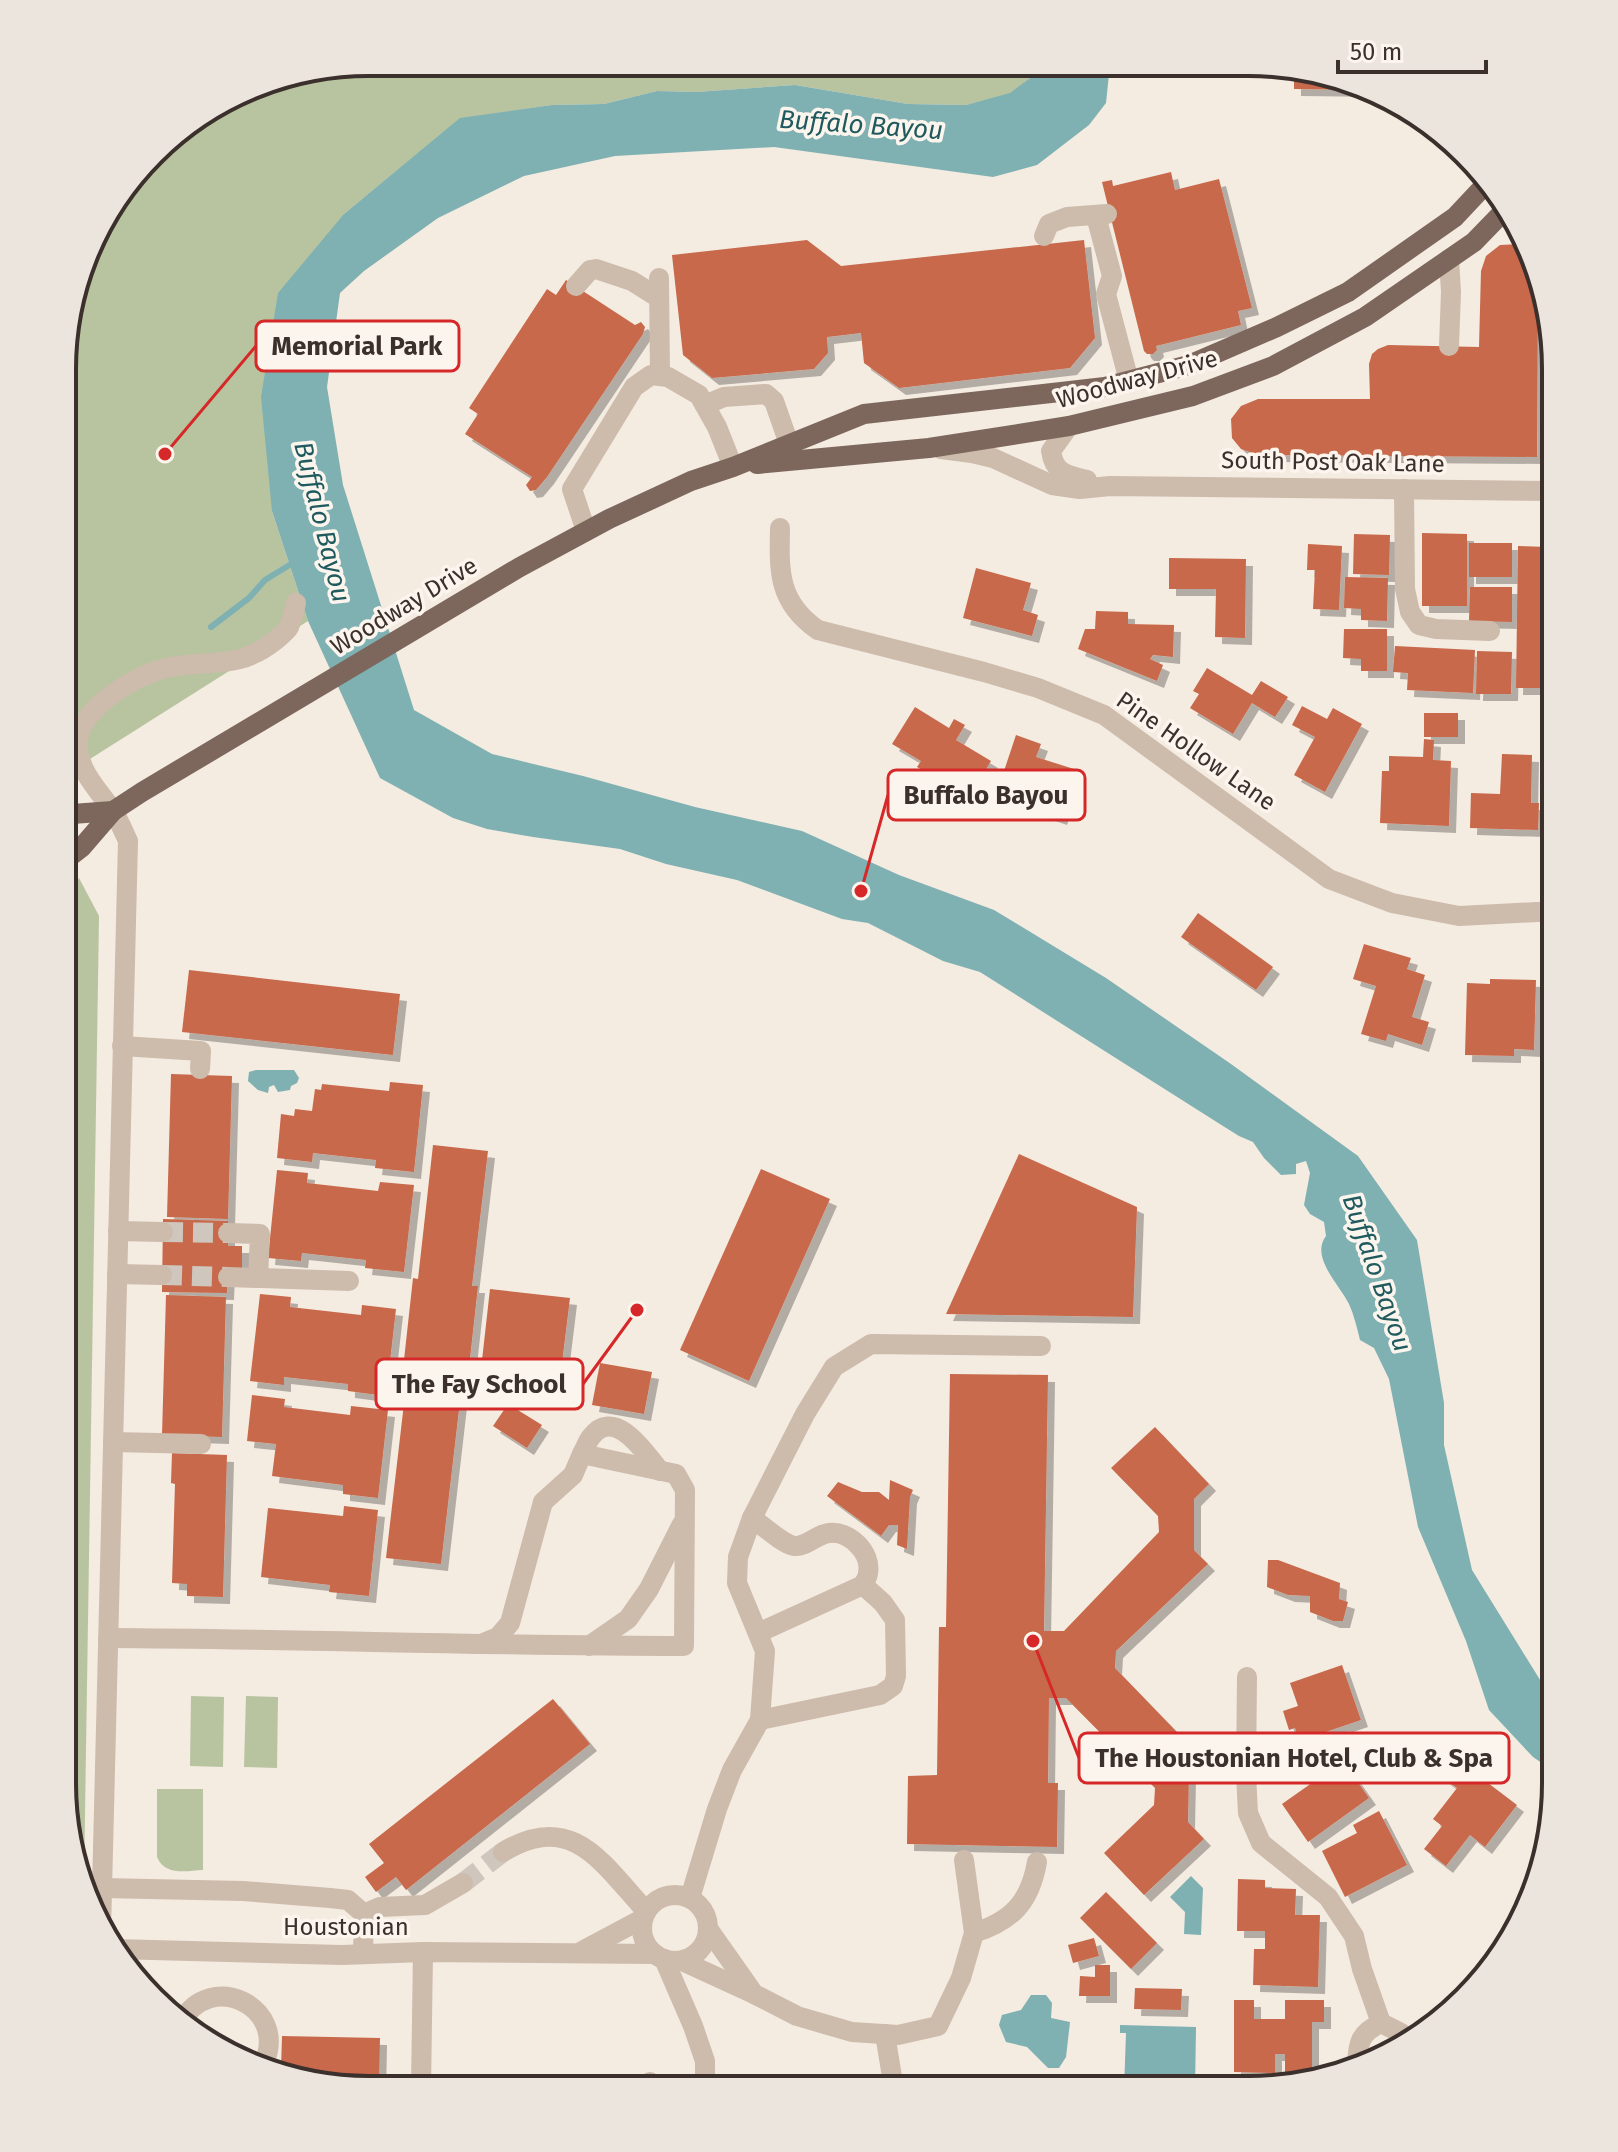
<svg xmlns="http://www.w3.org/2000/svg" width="1618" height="2152" viewBox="0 0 1618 2152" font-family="'Fira Sans',sans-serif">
	<defs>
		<filter id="shadow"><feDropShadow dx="7" dy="7" stdDeviation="0" flood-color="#0004"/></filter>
	</defs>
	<rect width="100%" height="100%" fill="#f4ebe1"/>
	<g fill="#b8c4a0">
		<polygon points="369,62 1035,64 1034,75 1010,94 966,105 908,104 795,85 696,92 657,91 604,104 552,105 460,119 344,214 272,511 308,621 82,764 64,777 65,329 103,216 167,138 270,78"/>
		<polygon points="79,878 99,916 84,1879 62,1783 64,897"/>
		<polygon points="191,1696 224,1697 223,1767 190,1766"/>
		<polygon points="246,1696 278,1697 277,1768 244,1767"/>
		<path d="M 157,1789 L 203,1789 L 203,1870 C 186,1871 165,1876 157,1857 Z"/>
	</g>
	<g fill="#7fb0b2">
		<path d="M 1035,64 L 1105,64 L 1109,74 L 1106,103 L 1089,125 L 1037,165 L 993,177 L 774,147 L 615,156 L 524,176 L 438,218 L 364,271 L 340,293 L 327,387 L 343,485 L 414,710 L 492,754 L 583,776 L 695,807 L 802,831 L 899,875 L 994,910 L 1106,978 L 1231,1064 L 1358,1156 L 1417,1240 L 1444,1403 L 1444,1445 L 1472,1570 L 1555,1704 L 1555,1772 L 1533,1757 L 1489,1710 L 1466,1641 L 1418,1527 L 1389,1379 L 1374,1348 L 1360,1340 C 1357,1328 1354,1315 1349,1304 C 1339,1284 1310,1257 1326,1236 L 1324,1222 L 1310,1214 L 1304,1205 L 1310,1173 L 1306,1161 L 1296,1164 L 1296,1174 L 1281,1175 L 1264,1158 L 1253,1142 L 1239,1136 L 1223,1126 L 980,972 L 943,961 L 868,923 L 842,919 L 737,880 L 666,864 L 620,849 L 533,837 L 487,829 L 453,818 L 380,778 L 308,621 L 272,511 L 261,397 L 278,293 L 344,214 L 460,118 L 552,105 L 604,104 L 657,91 L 696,92 L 795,85 L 908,104 L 966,105 L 1010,93 L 1034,75 Z"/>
		<polygon points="256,1070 294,1070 299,1078 297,1083 291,1086 290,1090 278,1092 274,1085 269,1087 268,1093 258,1090 248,1081 249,1072"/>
		<polygon points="1191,1876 1203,1888 1201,1935 1184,1934 1185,1912 1170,1897"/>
		<polygon points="1031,1995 1046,1995 1052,2003 1051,2018 1070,2022 1066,2057 1059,2068 1048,2068 1027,2047 1006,2042 999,2025 1002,2015 1021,2010"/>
		<polygon points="1120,2025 1196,2027 1195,2090 1124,2090 1126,2033 1120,2033"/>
	</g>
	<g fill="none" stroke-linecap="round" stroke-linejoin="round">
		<polyline stroke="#7fb0b2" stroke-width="6" points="211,627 249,598 265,580 296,561"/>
	</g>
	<g fill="#c8694b" filter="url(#shadow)">
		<polygon points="1294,66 1366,85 1374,90 1294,89"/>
		<polygon points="1171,172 1175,190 1219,179 1252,308 1238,311 1241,325 1156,346 1157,350 1153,354 1147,354 1144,351 1102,182 1112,180 1113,186"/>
		<polygon points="807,240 841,266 1084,240 1095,338 1070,368 899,388 864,363 861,333 827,337 828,353 814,369 712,378 683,355 672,255"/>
		<polygon points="1520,244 1528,251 1538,291 1537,457 1258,455 1241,449 1232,438 1231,419 1241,406 1258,399 1370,399 1369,364 1372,354 1378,349 1388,345 1479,347 1481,271 1486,256 1500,245"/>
		<polygon points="566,280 635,325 641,322 645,327 643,334 547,477 536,490 530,491 526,485 532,477 465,434 478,414 469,408 547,289 556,295"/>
		<polygon points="1422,533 1467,534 1467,606 1422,606"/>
		<polygon points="1354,534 1390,535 1389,575 1353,574"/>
		<rect x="1469" y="543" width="43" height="34"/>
		<polygon points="1308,544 1342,546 1339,610 1313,609 1315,570 1307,570"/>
		<polygon points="1518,546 1548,547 1547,639 1556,639 1556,688 1516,688"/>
		<polygon points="1169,558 1246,559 1245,638 1215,637 1216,589 1169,589"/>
		<polygon points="976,568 1031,583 1023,610 1038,615 1032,636 963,618"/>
		<polygon points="1345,577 1388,578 1387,621 1361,620 1361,609 1344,608"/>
		<polygon points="1470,587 1512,587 1512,622 1469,621"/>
		<polygon points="1096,611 1128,612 1128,624 1174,625 1173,657 1153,655 1150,659 1163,665 1157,681 1078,649 1085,629 1095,629"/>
		<polygon points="1344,629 1387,629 1387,671 1361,671 1361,659 1343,658"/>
		<polygon points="1395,646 1475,650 1473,693 1407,690 1408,673 1393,672"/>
		<polygon points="1477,651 1512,652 1511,694 1476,694"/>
		<polygon points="1207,668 1252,695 1261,681 1288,697 1275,717 1252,703 1233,734 1190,708 1199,694 1193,691"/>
		<polygon points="1302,706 1327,719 1333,708 1362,724 1325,792 1294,775 1315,737 1292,725"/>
		<polygon points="915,707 949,728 954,719 965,725 956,740 991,761 969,798 917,767 921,761 892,744"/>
		<rect x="1424" y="713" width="34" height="24"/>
		<polygon points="1016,735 1041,744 1036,757 1077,770 1060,818 1022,805 1030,783 1003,774"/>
		<polygon points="1424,739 1434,740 1433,760 1451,761 1449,826 1380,823 1382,771 1389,771 1389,756 1423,757"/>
		<polygon points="1502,754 1532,755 1531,803 1539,803 1538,830 1470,828 1471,793 1500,794"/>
		<polygon points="1198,913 1273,967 1256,990 1181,937"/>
		<polygon points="1364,944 1411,958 1407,969 1425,975 1412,1017 1429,1022 1422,1045 1388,1034 1386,1041 1361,1034 1376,986 1353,979"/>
		<polygon points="189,970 400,994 393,1055 182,1032"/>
		<polygon points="1490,979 1536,980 1534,1050 1514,1049 1514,1056 1465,1055 1467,983 1490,984"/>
		<polygon points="171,1074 232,1076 228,1219 167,1217"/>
		<polygon points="390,1082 423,1085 414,1172 375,1168 376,1160 313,1153 312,1162 277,1158 281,1114 294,1116 295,1109 312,1111 315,1089 321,1090 322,1084 389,1091"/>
		<polygon points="433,1145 488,1151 472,1286 478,1286 468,1376 463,1375 441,1564 386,1558 408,1369 403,1369 413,1278 418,1279"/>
		<polygon points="1019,1154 1137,1207 1133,1317 946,1314"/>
		<polygon points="761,1169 830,1199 749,1381 680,1350"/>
		<polygon points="277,1170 308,1173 307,1183 378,1191 380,1182 414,1185 404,1272 365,1268 366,1260 302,1253 301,1261 268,1258"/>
		<polygon points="163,1219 228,1221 228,1246 242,1246 242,1269 228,1269 227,1293 162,1292"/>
		<polygon points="490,1289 570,1298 562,1363 511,1358 509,1381 480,1378"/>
		<polygon points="260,1294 291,1297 290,1307 361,1315 362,1305 396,1309 386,1396 348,1391 348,1384 284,1377 284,1385 250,1381"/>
		<polygon points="166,1295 226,1297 222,1437 162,1435"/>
		<polygon points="600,1363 652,1372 644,1414 592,1405"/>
		<polygon points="950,1374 1048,1375 1044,1631 1064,1631 1159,1532 1158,1516 1111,1468 1155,1427 1209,1484 1194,1499 1194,1550 1208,1564 1116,1651 1115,1668 1203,1759 1189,1772 1188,1822 1204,1839 1144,1895 1104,1853 1154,1805 1155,1788 1066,1698 1049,1698 1048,1783 1058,1783 1057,1847 907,1844 908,1776 937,1775 939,1627 946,1627"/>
		<polygon points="252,1395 285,1399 284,1407 350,1415 351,1406 388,1410 378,1498 343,1494 343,1485 272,1476 276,1444 247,1441"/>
		<polygon points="508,1404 542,1425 527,1448 493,1426"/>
		<polygon points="172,1453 227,1455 223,1597 187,1596 187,1584 172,1583 175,1484 171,1483"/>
		<polygon points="890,1480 913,1490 910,1497 907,1549 897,1545 898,1525 889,1525 881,1536 827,1496 838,1482 862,1492 879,1492 889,1500"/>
		<polygon points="344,1506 378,1510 369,1596 329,1592 330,1585 261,1577 268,1508 343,1516"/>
		<polygon points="1268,1560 1278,1560 1340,1583 1339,1599 1348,1602 1343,1621 1333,1621 1310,1612 1310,1596 1288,1595 1267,1587"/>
		<polygon points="1342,1665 1361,1720 1299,1741 1295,1728 1289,1730 1283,1711 1298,1706 1290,1683"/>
		<polygon points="553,1699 590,1744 406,1890 396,1877 376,1892 365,1877 384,1863 369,1844"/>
		<polygon points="1442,1748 1517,1805 1485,1847 1470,1835 1446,1866 1424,1849 1442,1826 1433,1819 1457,1788 1428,1766"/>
		<polygon points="1343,1761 1369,1798 1308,1842 1282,1804"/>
		<polygon points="1379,1811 1407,1865 1345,1897 1322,1851 1357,1833 1353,1825"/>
		<polygon points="1238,1879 1265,1880 1265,1888 1296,1889 1295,1915 1320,1915 1318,1987 1253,1985 1254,1949 1265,1949 1265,1931 1237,1931"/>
		<polygon points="1106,1892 1157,1943 1131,1969 1080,1918"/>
		<polygon points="1094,1938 1099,1956 1073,1963 1068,1945"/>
		<polygon points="1095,1965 1110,1965 1110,1996 1079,1996 1080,1976 1095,1977"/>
		<polygon points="1135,1988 1182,1989 1181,2010 1134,2009"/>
		<polygon points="1234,2000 1254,2000 1254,2019 1285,2019 1285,2000 1324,2000 1324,2022 1312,2022 1312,2072 1285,2072 1285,2054 1275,2054 1275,2073 1234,2072"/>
		<polygon points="282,2036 380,2038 379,2088 330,2087 281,2069"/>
	</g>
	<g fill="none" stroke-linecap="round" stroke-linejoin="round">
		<g stroke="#cfc6bd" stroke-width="20" stroke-dasharray="20 10" stroke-linecap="butt">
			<polyline points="163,1232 228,1233"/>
			<polyline points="162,1275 228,1277"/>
			<polyline points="463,1883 503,1852"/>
		</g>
		<g stroke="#cdbbac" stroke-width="20">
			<polyline points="1096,216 1112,276 1106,294 1129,381"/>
			<polyline points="1044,236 1049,224 1067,217 1107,214"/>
			<polyline points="1449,259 1451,292 1449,346"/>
			<polyline points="659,278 660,376"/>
			<polyline points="576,286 590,270 596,269 632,281 659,298"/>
			<polyline points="705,405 724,397 766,394 774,401 789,444"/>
			<path d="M 1069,426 L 1051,451 C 1054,473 1066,475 1087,480"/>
			<polyline points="941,449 972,453 993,458 1052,485 1080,489 1110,486 1556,491"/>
			<polyline points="1404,489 1405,589 1410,612 1419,625 1436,629 1490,631"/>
			<path d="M 780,528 C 779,572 778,602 818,630 L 984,672 L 1038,688 L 1104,715 L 1329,879 L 1392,903 L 1459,916 L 1556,911"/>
			<polyline points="586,531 572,489 634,387 651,375 668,377 699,395 717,427 733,467"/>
			<polyline points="122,1046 201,1051 200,1069"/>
			<polyline points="118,1231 163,1232"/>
			<polyline points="228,1233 260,1234 258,1278"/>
			<polyline points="117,1274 162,1275"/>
			<polyline points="228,1277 349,1281"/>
			<polyline points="113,1442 201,1444"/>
			<path d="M 582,1454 C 585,1449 587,1442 591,1437 C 615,1405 646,1454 660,1471"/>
			<path d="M 752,1518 C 762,1525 783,1544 794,1546 C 807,1547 817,1534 829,1533 C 849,1530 872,1553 868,1573 C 868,1577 865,1581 863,1585 L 758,1633"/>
			<path d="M 108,1638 C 300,1639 492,1646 684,1646 L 685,1490 L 676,1474 L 582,1454 L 573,1475 L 543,1502 L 510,1623 L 498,1637 L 481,1644"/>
			<polyline points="589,1646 628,1619 649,1589 682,1524"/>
			<polyline points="1247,1677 1246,1774 1248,1813 1261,1843 1328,1897 1354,1936 1362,1969 1381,2023"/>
			<polyline points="760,1720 880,1695 893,1686 896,1676 895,1620 883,1603 863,1585"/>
			<polyline points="1246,1774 1300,1770 1349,1741"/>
			<path d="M 503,1852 C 572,1810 602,1863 646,1911"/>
			<polyline points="102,1888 243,1891 330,1898 348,1900 364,1914 363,1954"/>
			<circle cx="675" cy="1928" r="33"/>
			<polyline points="690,1898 717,1809 732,1770 760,1720 765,1651 737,1583 738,1557 752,1518 805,1414 834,1367 871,1344 1041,1346"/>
			<polyline points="364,1914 380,1907 425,1905 463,1883"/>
			<path d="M 101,1930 L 128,841 C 123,830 118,818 111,808 C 98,790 81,773 78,750 C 73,712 133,676 166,668 C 210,658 236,672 276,640 C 280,636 286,632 289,627 C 292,620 294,611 296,603"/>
			<polyline points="709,1930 754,1994 797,2016 852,2032 898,2035 938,2026 961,1978 974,1933 964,1860"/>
			<path d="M 974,1933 C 1012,1921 1030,1902 1037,1862"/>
			<polyline points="114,1949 342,1955 423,1952 655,1954"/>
			<polyline points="582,1951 642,1919"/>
			<polyline points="664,1959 693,2026 705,2061 705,2088"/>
			<polyline points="682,1961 754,1994"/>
			<path d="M 181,2023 C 209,1969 289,2006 264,2063"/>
			<polyline points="885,2034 894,2089"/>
			<path d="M 1357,2065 C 1358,2042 1360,2033 1381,2023 L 1401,2033 L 1407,2044"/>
			<polyline points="421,2088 423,1952"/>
			<polyline points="650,2088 650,2082"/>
		</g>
		<g stroke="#7d675c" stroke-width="20">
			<polyline points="757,464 929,448 1069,426 1193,396 1273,366 1365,317 1474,242 1505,210"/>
			<polyline points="64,820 72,814 113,811"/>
			<polyline points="64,861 82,847 113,811 142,792 520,567 609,519 691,481 733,467 864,414 1105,387 1189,365 1277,327 1348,292 1455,217 1485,185"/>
		</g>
	</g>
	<g text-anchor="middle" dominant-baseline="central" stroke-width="7" stroke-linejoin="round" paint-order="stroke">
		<g font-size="24" fill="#3b302b" stroke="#fbf5ee">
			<text transform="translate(1137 379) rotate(-15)">Woodway Drive</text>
			<text transform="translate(1333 462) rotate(1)">South Post Oak Lane</text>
			<text transform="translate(404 606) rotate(-31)">Woodway Drive</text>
			<text transform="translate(1196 751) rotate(35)">Pine Hollow Lane</text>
			<text x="346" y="1927">Houstonian</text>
		</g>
		<g font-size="26" font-style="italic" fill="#1f5a5e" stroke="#fbf5ee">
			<text transform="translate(861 125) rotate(4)">Buffalo Bayou</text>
			<text transform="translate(322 522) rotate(76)">Buffalo Bayou</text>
			<text transform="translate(1377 1273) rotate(71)">Buffalo Bayou</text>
		</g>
	</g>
	<path d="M0 0H1618V2152H0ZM369 76H1249A293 293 0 0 1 1542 369V1783A293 293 0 0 1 1249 2076H369A293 293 0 0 1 76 1783V369A293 293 0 0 1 369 76Z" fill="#ece5de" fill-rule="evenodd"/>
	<path fill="none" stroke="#3b302b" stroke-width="4" d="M369 76H1249A293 293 0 0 1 1542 369V1783A293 293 0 0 1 1249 2076H369A293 293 0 0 1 76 1783V369A293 293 0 0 1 369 76Z"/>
	<path fill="none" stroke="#d62828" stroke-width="3" d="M165 454L256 346M861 891L888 795M637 1310L583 1384M1033 1641L1079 1758"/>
	<g fill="#d62828" stroke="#fbf5ee" stroke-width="3">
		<circle cx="165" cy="454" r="8"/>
		<circle cx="861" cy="891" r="8"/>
		<circle cx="637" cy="1310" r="8"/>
		<circle cx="1033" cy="1641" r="8"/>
	</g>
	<g fill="#fbf5ee" stroke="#d62828" stroke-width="3">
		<rect x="256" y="321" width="203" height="50" rx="8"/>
		<rect x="888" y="770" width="197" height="50" rx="8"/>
		<rect x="376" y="1359" width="207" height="50" rx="8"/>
		<rect x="1079" y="1733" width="430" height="50" rx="8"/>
	</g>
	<g font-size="26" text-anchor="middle" font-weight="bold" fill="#3b302b">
		<text x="357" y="355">Memorial Park</text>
		<text x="986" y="804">Buffalo Bayou</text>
		<text x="479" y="1393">The Fay School</text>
		<text x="1294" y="1767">The Houstonian Hotel, Club &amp; Spa</text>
	</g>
	<path d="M1338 60v12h148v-12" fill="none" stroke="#3b302b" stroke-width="4"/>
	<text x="1350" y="60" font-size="24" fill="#3b302b" stroke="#fbf5ee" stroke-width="6" paint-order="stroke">50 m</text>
</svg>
